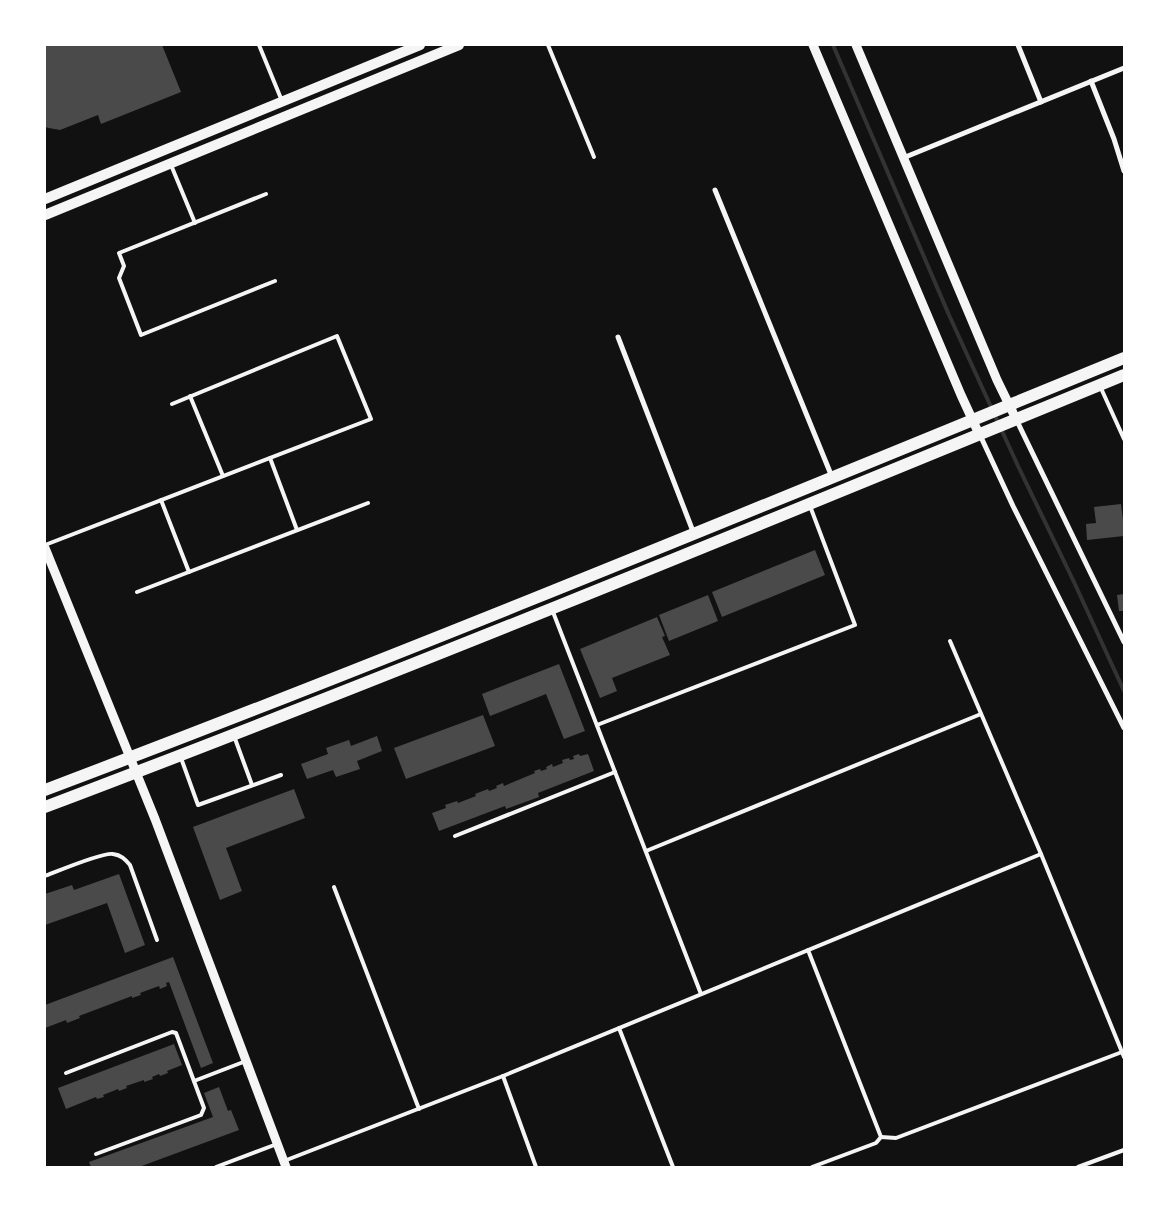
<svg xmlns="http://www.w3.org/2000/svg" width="1169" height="1212" viewBox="0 0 1169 1212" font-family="'DejaVu Sans',sans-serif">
	<rect width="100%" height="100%" fill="#111"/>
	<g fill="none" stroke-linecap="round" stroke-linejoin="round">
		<polyline stroke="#333" stroke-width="4" points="833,45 949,315 1018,466 1074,582 1124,691"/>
	</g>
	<g fill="#4a4a4a">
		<polygon points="45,45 162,45 181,92 101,124 98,115 60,130 49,128 45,127"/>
		<polygon points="1121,504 1123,520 1124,520 1124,536 1087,540 1086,524 1096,523 1094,507"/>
		<polygon points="815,550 825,575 722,617 712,592"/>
		<polygon points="1124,594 1124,611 1119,611 1117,595"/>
		<polygon points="708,595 718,621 669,641 659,615"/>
		<polygon points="657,617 665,636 662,637 670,655 612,678 617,691 600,698 580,649"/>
		<polygon points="559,664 585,731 564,739 546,694 490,716 482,694"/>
		<polygon points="483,715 495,746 406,779 394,748"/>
		<polygon points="377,736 382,751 357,761 360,769 336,777 333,770 307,779 301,764 328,754 326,748 349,740 351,746"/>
		<polygon points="579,754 580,756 588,754 594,771 538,793 539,797 506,809 505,806 439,831 432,813 446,808 445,805 457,801 458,803 476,796 475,794 488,789 489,791 497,788 496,786 503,783 504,786 535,773 534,771 540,769 541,771 547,769 546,767 552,764 553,767 563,763 562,760 569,758 570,760 574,759 573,756"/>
		<polygon points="294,789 305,818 226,848 242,891 220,900 193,827"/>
		<polygon points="119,874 145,945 125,953 107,903 45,925 45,894 72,885 74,890"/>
		<polygon points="173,957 213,1063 201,1068 169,982 166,983 167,986 160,989 159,986 140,993 141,995 132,998 132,996 79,1016 80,1018 67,1023 66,1020 45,1028 45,1005"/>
		<polygon points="174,1044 182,1065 167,1071 168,1073 160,1076 159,1074 152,1077 153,1079 144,1082 144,1080 126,1086 127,1088 119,1091 118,1089 103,1095 104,1097 97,1099 96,1097 66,1109 58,1088"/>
		<polygon points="219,1087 228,1111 231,1110 239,1130 139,1167 91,1167 89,1162 213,1117 204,1093"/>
	</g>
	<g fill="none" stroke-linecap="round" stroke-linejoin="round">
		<g stroke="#f5f5f5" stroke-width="4">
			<polyline points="259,45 282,101"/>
			<polyline points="548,45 594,157"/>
			<polyline points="171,165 195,223"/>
			<polyline points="266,194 119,253 124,266 119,278 141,335 275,281"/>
			<polyline points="1100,386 1124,439"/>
			<polyline points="190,396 223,476"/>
			<polyline points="270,458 297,530"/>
			<polyline points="161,500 189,572"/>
			<polyline points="45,545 371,419 337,336 172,404"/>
			<polyline points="137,592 368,503"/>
			<polyline points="553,612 701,994"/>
			<polyline points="950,641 1041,854 1124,1057"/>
			<polyline points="597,725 855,625 810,506"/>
			<polyline points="234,736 252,785"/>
			<polyline points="181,758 198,805 281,775"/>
			<polyline points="455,836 615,772"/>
			<polyline points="646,851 981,714"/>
			<path d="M 45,876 C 58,871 103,852 113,854 C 121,855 125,859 130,865 L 157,940"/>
			<polyline points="334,887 419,1109"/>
			<polyline points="808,950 881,1137 876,1143 812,1167"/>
			<polyline points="619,1028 673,1167"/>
			<polyline points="66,1073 172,1032 176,1033 204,1108 201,1115 96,1154"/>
			<polyline points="503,1076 536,1167"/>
			<polyline points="194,1081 246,1061"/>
			<polyline points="881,1137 896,1138 1122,1052"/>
			<polyline points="284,1161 503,1076 1041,854"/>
			<polyline points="216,1167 277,1144"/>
			<polyline points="1078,1167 1124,1150"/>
		</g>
		<g stroke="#f5f5f5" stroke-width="5">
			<polyline points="1018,45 1041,102"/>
			<polyline points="1091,81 1114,139 1124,171"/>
			<polyline points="903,158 1124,68"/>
			<polyline points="715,190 832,477"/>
			<polyline points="618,337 694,534"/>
			<polyline points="1016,419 1124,642"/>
			<polyline points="980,435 1013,506 1124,728"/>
		</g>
		<g stroke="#f5f5f5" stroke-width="9">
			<polyline points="813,45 961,395 979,434"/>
			<polyline points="856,45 997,380 1016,419"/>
			<polyline points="45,548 155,819 286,1167"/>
		</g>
		<g stroke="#f5f5f5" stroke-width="10">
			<polyline points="45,199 420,45"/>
			<polyline points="45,215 459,45"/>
		</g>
		<g stroke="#f5f5f5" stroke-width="12">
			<path d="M 45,790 C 407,653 765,505 1124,358"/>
			<path d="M 45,807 C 407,670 766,522 1124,375"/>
		</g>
	</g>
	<rect width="1169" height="1212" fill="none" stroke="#ffffff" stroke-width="92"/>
</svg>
